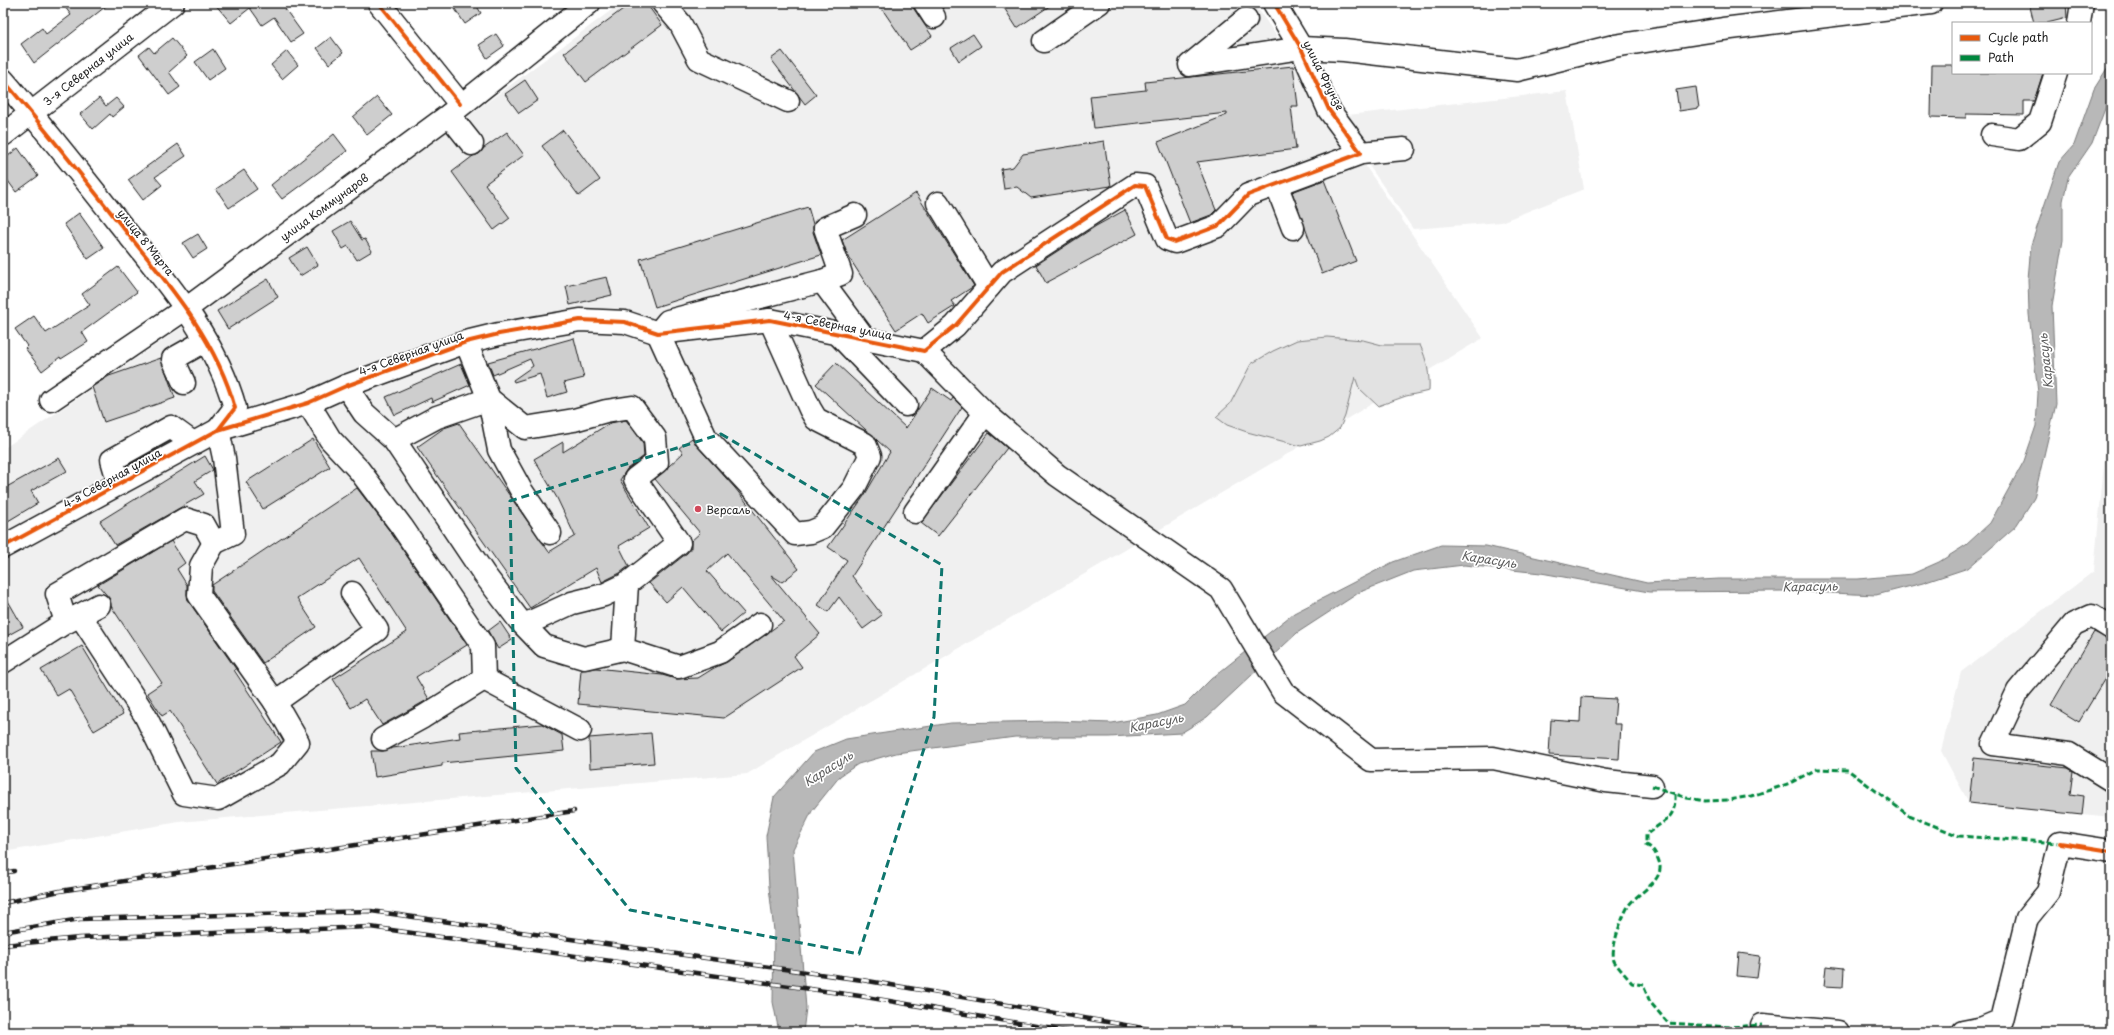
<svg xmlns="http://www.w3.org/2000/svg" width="2114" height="1035" viewBox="0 0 2114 1035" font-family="'Playpen Sans',sans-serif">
	<rect width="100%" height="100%" fill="#fff"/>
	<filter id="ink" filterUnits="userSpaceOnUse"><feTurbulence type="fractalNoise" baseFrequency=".025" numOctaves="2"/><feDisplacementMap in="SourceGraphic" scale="8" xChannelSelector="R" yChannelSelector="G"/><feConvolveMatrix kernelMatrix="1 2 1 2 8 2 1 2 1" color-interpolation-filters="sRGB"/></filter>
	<g filter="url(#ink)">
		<g fill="#f0f0f0">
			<polygon points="621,3 1254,3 1483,338 747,774 179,822 3,852 3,449 203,313"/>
			<polygon points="1567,91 1584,189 1501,222 1413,229 1363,157 1338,116"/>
			<polygon points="2111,412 2111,818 1969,803 1941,751 1961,672 2094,571 2107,432"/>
		</g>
		<path fill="#e2e2e2" stroke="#7f7f7f" d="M 1327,337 L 1363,340 L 1382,345 L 1420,345 C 1427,360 1430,375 1429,391 L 1406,396 L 1378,406 L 1359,388 L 1355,377 L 1345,416 L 1340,428 L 1329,437 L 1320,441 L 1301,446 L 1247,432 L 1227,425 L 1216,417 L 1230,404 L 1251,364 L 1273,351 L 1297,340 Z"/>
		<polygon fill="#b8b8b8" stroke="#7a7a7a" points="2111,62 2111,93 2092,143 2068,178 2063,201 2063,240 2052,306 2056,404 2034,498 2016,526 1968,568 1923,583 1876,595 1786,591 1649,592 1541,573 1464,565 1413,571 1360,592 1297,633 1207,717 1181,733 1109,737 1015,737 896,753 858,764 840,776 812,811 793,849 806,1008 803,1032 779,1032 773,1002 774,931 769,887 766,836 774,797 814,752 846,739 951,723 1055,721 1112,723 1157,715 1185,705 1211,679 1294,613 1393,562 1441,545 1486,546 1647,583 1719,579 1858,579 1912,574 1939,562 1966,545 1990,523 2024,461 2036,426 2038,393 2029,314 2028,279 2031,245 2059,162 2074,145 2094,89"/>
		<g fill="#cecece" stroke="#1c1c1c">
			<polygon points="62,3 110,3 34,63 21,44 42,28 46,34 71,15"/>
			<polygon points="214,3 293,3 285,9 303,34 291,42 274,17 262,25 250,8 231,23"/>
			<polygon points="451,3 475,3 481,13 465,24"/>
			<polygon points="631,3 646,3 662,25 586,82 564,53"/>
			<polygon points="878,3 910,3 932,36 910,50"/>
			<polygon points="1001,3 1054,3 1017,28"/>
			<polygon points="2029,3 2066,3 2067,18 2047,23 2034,23"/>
			<polygon points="496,34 504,46 487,58 479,45"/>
			<polygon points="973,34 981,46 959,61 951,48"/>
			<polygon points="331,37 343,53 329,64 317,48"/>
			<polygon points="172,38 187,56 169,72 180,87 169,95 139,55 149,47 154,53"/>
			<polygon points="213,49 225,68 208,80 195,62"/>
			<polygon points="287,51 298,65 282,79 271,65"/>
			<polygon points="782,51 816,95 805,104 771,59"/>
			<polygon points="1932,65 1953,65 1953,73 2043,73 2034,101 2024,101 2024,115 1966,114 1966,118 1931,117"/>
			<polygon points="1293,66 1298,106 1291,106 1296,149 1197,162 1216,210 1211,215 1190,223 1158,142 1227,115 1227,113 1094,128 1090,96 1146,90 1145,82"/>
			<polygon points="525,80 538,100 519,113 505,94"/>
			<polygon points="1696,87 1699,108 1679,111 1676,90"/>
			<polygon points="377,97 392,115 367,135 353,117"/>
			<polygon points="99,98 106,106 116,98 124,107 112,117 110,114 93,129 80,114"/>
			<polygon points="563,130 600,180 579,196 542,146"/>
			<polygon points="507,132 524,155 485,184 510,218 494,230 452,172 473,156 479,154 484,148"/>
			<polygon points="334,134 347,151 282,199 271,185"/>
			<polygon points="1104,141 1111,186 1031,198 1017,187 1004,189 1001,169 1013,167 1023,154"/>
			<polygon points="178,144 186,156 155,177 162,185 143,200 128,180"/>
			<polygon points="18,148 38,176 16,192 3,174 3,160"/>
			<polygon points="244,170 257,189 229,208 216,189"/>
			<polygon points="1324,180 1356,261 1322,274 1292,192"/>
			<polygon points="916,193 974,286 951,301 955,306 928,323 922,313 896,330 848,256 842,240"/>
			<polygon points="808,207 813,224 813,232 821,255 655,307 640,259"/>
			<polygon points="1125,210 1137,234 1046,283 1036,265 1096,226"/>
			<polygon points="79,213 104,248 88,259 64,224"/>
			<polygon points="350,221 362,240 365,239 372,251 357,260 348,246 343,249 333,231"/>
			<polygon points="198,234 207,249 193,258 183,243"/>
			<polygon points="307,247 318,265 300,276 289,258"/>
			<polygon points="118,267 137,292 82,332 88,342 61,359 60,357 42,371 25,348 27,346 15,329 34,316 46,333 90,305 82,294"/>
			<polygon points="607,277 612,295 570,305 566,286"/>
			<polygon points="268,279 278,297 228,329 217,311"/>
			<polygon points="574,338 584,378 564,383 567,392 547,398 540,374 514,382 513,380 533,366 530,359 493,375 488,362"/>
			<polygon points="161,358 175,398 104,422 92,387 109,376"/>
			<polygon points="836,363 906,428 932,388 951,401 953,398 962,407 852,576 882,615 863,629 839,597 828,612 818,605 847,560 828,547 864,496 890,452 816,384"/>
			<polygon points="461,364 470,385 432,402 431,398 395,415 386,397"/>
			<polygon points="626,420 643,443 644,456 627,469 620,480 649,528 619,546 629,566 620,573 602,582 596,568 530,608 417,447 444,428 459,423 549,552 575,536 557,498 534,459 563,442 563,452 610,423"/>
			<polygon points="989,433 1007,448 938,536 921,523"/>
			<polygon points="692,438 697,446 735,488 799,569 782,582 771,575 820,634 794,656 802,667 724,718 578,704 581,670 596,668 662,675 676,679 698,678 714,668 727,662 784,621 727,553 707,571 744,613 721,632 683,587 666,602 649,583 687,553 691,548 691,541 700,533 655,479 683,453 679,448"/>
			<polygon points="313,439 330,467 263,509 246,482"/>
			<polygon points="205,456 213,470 195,481 204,494 115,545 100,521"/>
			<polygon points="59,458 67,471 31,491 38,503 3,524 3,489"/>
			<polygon points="357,488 392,534 467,645 416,677 429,699 382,725 365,699 351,708 333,679 407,632 359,558 297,598 316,627 263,663 212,591 212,585"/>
			<polygon points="171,541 185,563 177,569 187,585 187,594 189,602 236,669 234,670 281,742 217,784 170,711 162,716 147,693 162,683 111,606 110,599 98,585"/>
			<polygon points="3,592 23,627 3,638"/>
			<polygon points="500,622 512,640 498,649 488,631"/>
			<polygon points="2094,632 2111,640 2111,669 2079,722 2051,705"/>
			<polygon points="82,646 123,714 94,731 69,689 57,696 41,670"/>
			<polygon points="1581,697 1616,699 1614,724 1621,724 1619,759 1549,755 1551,720 1580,722"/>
			<polygon points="542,724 562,735 564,751 442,763 442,766 375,777 371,751 383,751 393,748 460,738 459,732"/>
			<polygon points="651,733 654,763 590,768 589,738"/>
			<polygon points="1974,758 2068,768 2073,771 2070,794 2084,796 2082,815 1969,803"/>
			<polygon points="1739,953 1760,956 1757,978 1737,976"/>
			<polygon points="1826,966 1844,968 1843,987 1824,986"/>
		</g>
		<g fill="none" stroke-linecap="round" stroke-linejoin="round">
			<g stroke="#1c1c1c" stroke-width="25">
				<g id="minor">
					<polyline points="379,3 460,104"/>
					<polyline points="663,3 680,23 699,59 788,101"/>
					<polyline points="925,3 934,17"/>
					<polyline points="1274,3 1301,48 1329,110 1361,153"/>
					<polyline points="1246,19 1190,65 1301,48 1344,50 1517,70 1614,46 1723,29 1931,3"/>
					<polyline points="2079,23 2082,3"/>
					<polyline points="1044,41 1099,3"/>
					<path d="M 3,80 C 42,125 79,172 116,219 C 162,277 215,335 235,408 L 218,430 L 224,458 L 233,534 L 214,543 L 204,525 L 185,519 L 57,594 L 66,622 L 3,662"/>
					<polyline points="449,115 472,144"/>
					<polyline points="3,135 173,3"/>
					<polyline points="1992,135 2019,139 2040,122 2056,73"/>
					<polyline points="1276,184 1293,228"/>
					<polyline points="938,203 989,287"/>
					<polyline points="822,281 841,274 825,228 855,215"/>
					<polyline points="770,320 810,409 816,419 865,444 870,456 854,488 823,527 811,532 795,534 706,438 658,333 668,321 822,281 865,339"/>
					<polyline points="838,334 906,405"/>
					<polyline points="466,342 489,399 525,428 574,420 606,411 632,407 655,438 657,462 635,479 679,543 627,584 623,649 679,667 720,652 760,624"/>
					<polyline points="924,351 985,413 1057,475 1221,589 1283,692 1371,760 1493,758 1606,781 1652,786"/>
					<polyline points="184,383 173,359 205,341"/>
					<polyline points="346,386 364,413 394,440 484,574 519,620 544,646 584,658 623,649"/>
					<polyline points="51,400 194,303 449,115 589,3"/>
					<polyline points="308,403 330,439 359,470 402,527 483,646 484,679 580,730"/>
					<polyline points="394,440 437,417 489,399 499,450 521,490 550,533"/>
					<polyline points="119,484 112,460 171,427 193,443"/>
					<polyline points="915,512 985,413"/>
					<polyline points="3,547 218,430 308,403 346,386 466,342 499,334 580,320 625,322 658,333 770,320 924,351 955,326 1002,272 1135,185 1145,186 1167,239 1175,242 1218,226 1248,195 1361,153 1404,149"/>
					<polyline points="80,615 145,715 184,794 218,799 280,764 298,742 275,702 199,595 201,566 214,543"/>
					<polyline points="67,622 99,605"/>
					<polyline points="524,625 572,603 604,595 627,584"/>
					<polyline points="2111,628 2092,616 2074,624 2018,691 1993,744 2069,754 2111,780"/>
					<polyline points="275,702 377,630 352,593"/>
					<polyline points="383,739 423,717 484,679"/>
					<polyline points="1762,1025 1838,1032"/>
					<polyline points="1963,1032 1983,1028 2002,1020 2027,918 2048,892 2060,843 2111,851"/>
				</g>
			</g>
			<use href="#minor" stroke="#fff" stroke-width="22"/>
			<g stroke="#1c1c1c" stroke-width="4.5">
				<g id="rail">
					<polyline points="3,873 14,871"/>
					<polyline points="3,903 60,891 574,811"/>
					<polyline points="3,932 80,919 371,911 862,980 1166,1032"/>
					<polyline points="3,945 80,938 370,927 860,996 1071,1032"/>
				</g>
			</g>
			<use href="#rail" stroke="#fff" stroke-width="3" stroke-dasharray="9" stroke-linecap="butt"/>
			<g stroke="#00873e" stroke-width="3" stroke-dasharray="6 3" stroke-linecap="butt">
				<polyline points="1652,786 1687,798 1705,801 1729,800 1751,796 1770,790 1790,783 1817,769 1848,770 1908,815 1959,836 2060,843"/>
				<path d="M 1675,794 C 1676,821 1664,819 1646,835 L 1646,845 C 1653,848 1655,852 1658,859 C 1668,880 1639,891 1629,905 C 1622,916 1610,949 1614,961 C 1616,965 1628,978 1632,983 L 1643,985 L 1650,1002 L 1668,1023 L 1729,1027 L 1762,1025"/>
			</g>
			<g stroke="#fff" stroke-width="6">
				<g id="cycleway">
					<polyline points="379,3 460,104"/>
					<path d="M 3,80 C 42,125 79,172 116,219 C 162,277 215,335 235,408 L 218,430"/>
					<polyline points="3,547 218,430 308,403 346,386 466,342 499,334 580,320 625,322 658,333 770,320 924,351 955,326 1002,272 1135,185 1145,186 1167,239 1175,242 1218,226 1248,195 1361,153 1329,110 1301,48 1274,3"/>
					<polyline points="2060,843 2111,851"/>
				</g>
			</g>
			<use href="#cycleway" stroke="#e8590c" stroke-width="4"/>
		</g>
	</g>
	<path fill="none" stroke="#0f766e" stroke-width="3" stroke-dasharray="8 5" stroke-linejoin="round" d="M 721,434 L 942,565 L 934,717 L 859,954 L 630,910 L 516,768 L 510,501 Z"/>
	<circle fill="#d1495b" stroke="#fff" stroke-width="1.5" cx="698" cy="509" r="4"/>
	<g text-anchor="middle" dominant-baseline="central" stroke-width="3.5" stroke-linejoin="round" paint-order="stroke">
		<g font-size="11" fill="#1c1c1c" stroke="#fff">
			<text transform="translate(88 69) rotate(-38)">3-я Северная улица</text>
			<text transform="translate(1324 75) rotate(63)">улица Фрунзе</text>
			<text transform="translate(324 207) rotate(-36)">улица Коммунаров</text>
			<text transform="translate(146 242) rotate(51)">улица 8 Марта</text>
			<text transform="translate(838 325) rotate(11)">4-я Северная улица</text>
			<text transform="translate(411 353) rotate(-20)">4-я Северная улица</text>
			<text transform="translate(112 478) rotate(-29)">4-я Северная улица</text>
		</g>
		<g font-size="11" fill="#1c1c1c" stroke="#fff" text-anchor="start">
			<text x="706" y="509">Версаль</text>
		</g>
		<g font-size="12" font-style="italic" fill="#5a5a5a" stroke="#fff">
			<text transform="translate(2045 361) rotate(-96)">Карасуль</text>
			<text transform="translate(1489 559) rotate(9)">Карасуль</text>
			<text transform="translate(1810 586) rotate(-1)">Карасуль</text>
			<text transform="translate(1156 722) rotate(-11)">Карасуль</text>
			<text transform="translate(828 768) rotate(-32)">Карасуль</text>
		</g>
	</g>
	<rect width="2114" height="1035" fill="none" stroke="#fff" stroke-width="16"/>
	<rect x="8" y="8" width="2098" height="1019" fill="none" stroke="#1c1c1c" stroke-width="1.5" filter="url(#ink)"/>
	<rect x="1952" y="22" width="140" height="52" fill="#ffffff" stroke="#a4a4a4"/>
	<rect x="1960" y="35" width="20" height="6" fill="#e8590c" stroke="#a4a4a4"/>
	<text x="1988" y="42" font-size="12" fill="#1c1c1c">Cycle path</text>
	<rect x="1960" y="55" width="20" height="6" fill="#00873e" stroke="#a4a4a4"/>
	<text x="1988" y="62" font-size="12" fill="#1c1c1c">Path</text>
</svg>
